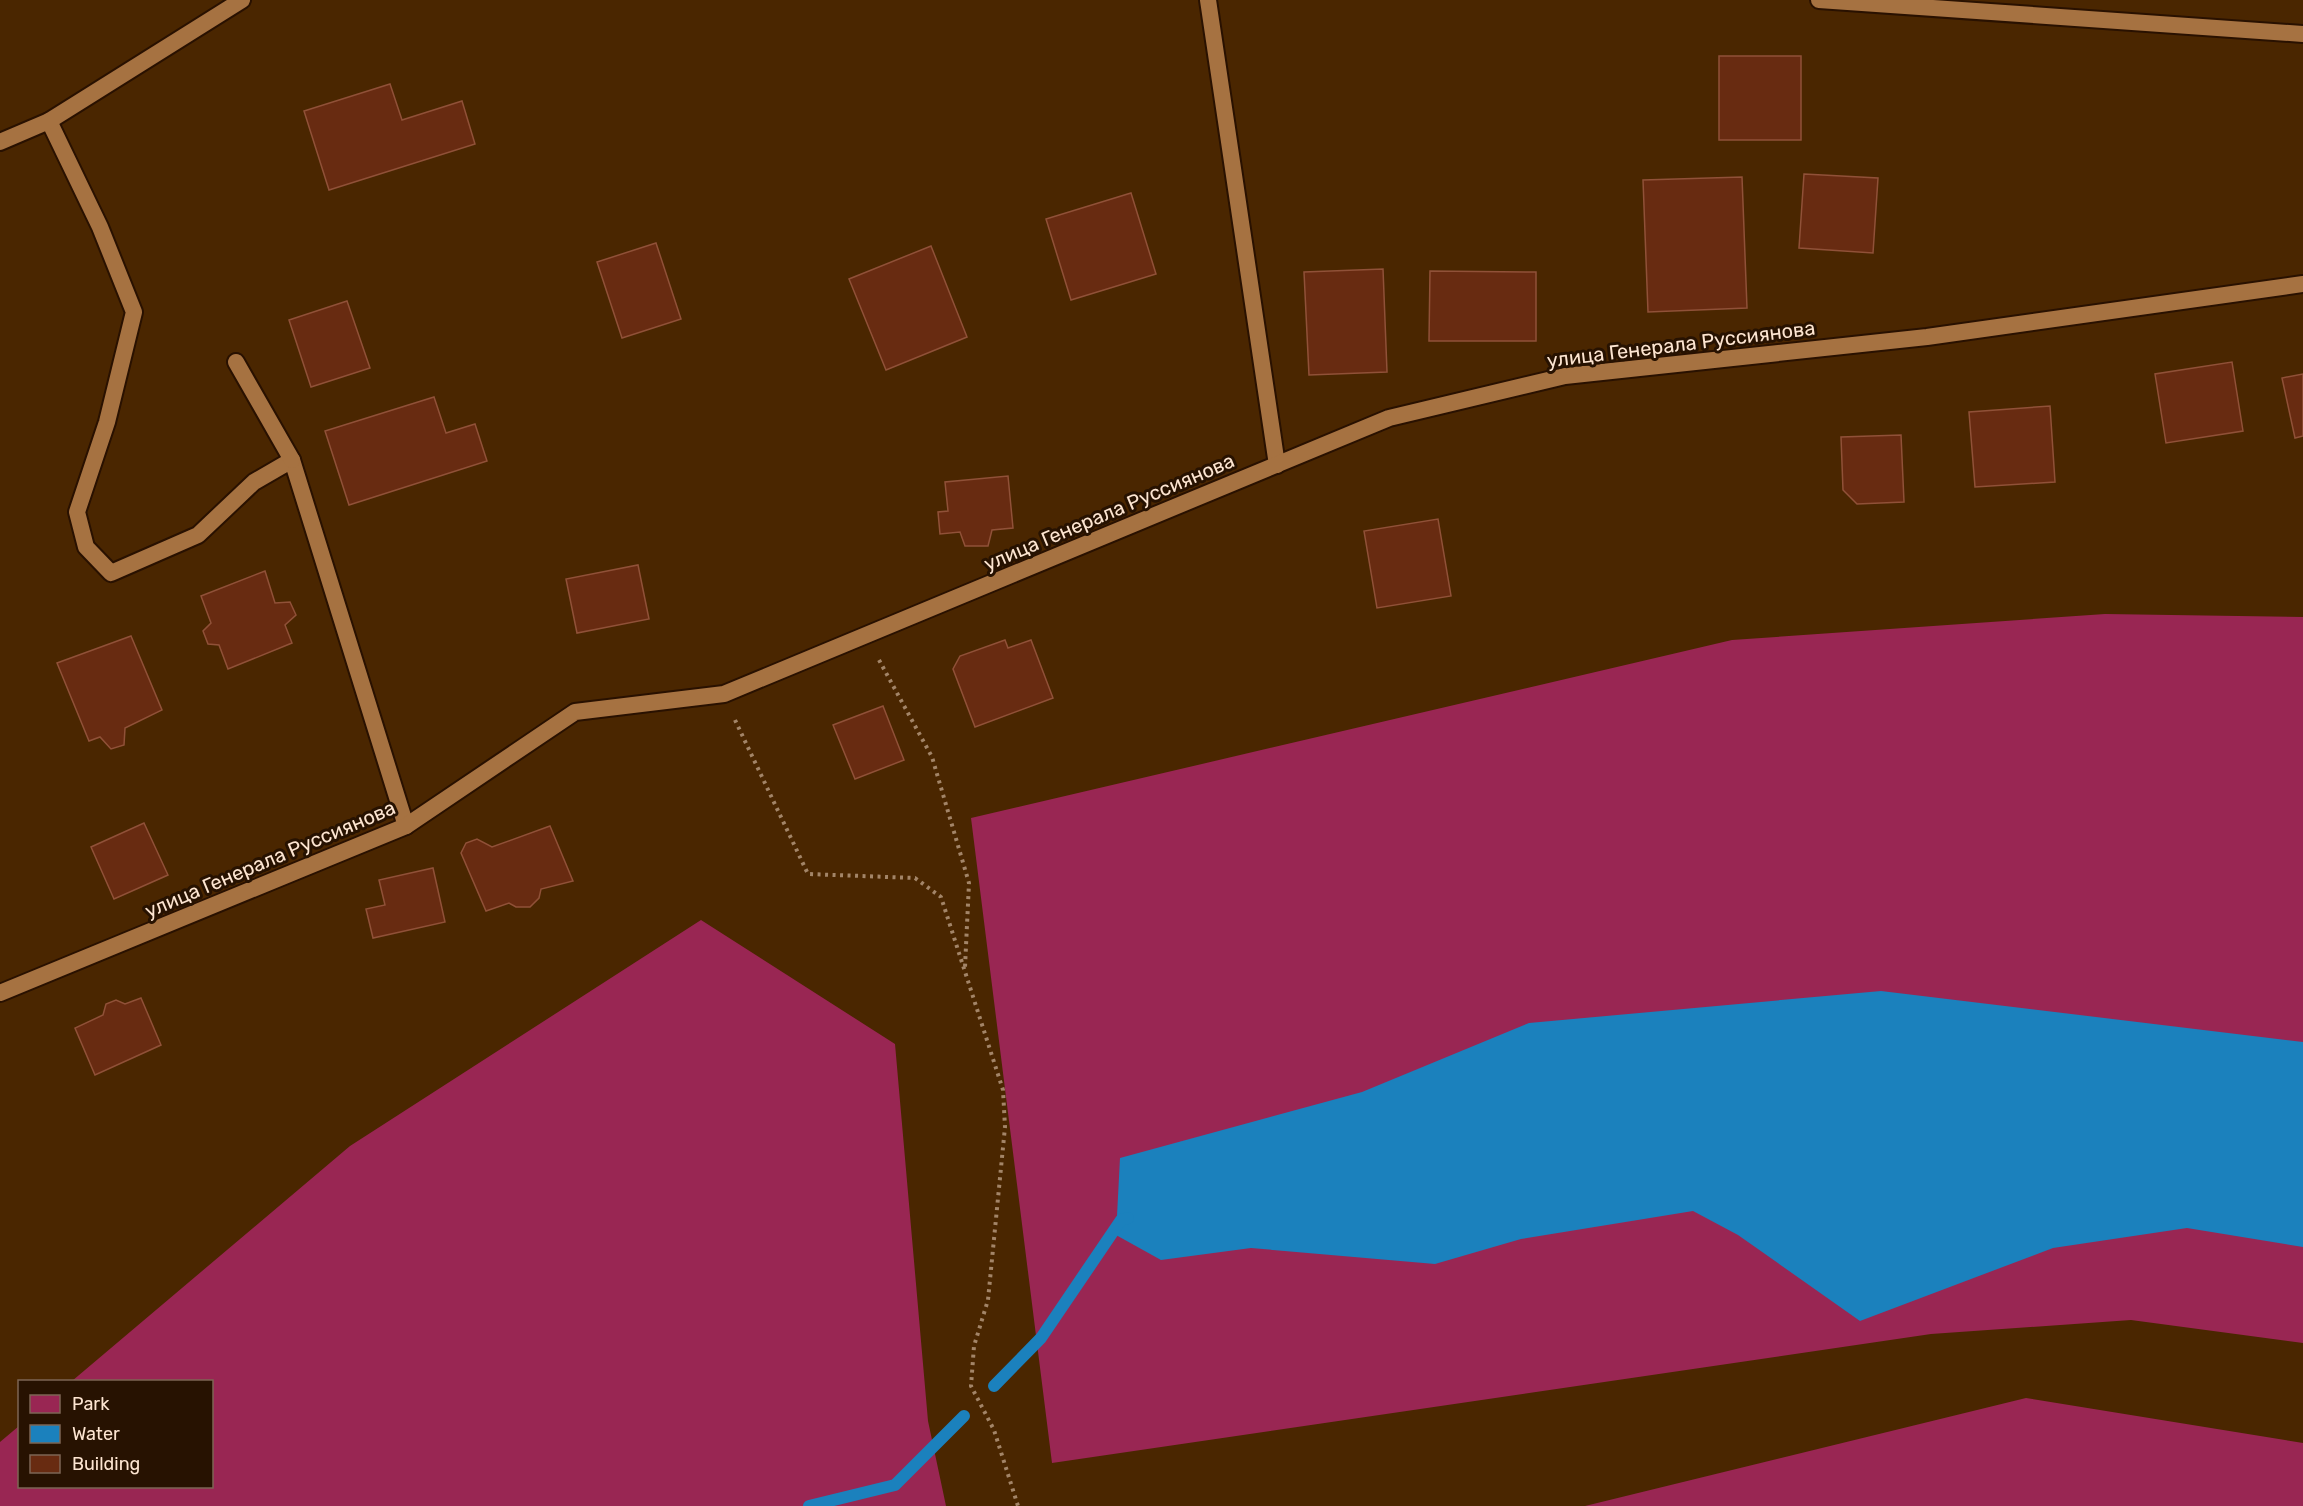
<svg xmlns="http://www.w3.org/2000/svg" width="2303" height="1506" viewBox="0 0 2303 1506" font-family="Rubik,sans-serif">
	<rect width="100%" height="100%" fill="#4a2600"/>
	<g fill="#992653">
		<polygon points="2105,614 2303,617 2303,1343 2131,1320 1931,1334 1052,1463 971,818 1732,640"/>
		<polygon points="701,920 895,1044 928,1421 946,1506 0,1506 0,1442 19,1426 20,1486 212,1486 212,1382 72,1381 350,1146"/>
		<polygon points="2026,1398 2303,1443 2303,1506 1585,1506"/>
	</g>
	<polygon fill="#1b81bd" points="1881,991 2303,1042 2303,1247 2187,1228 2053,1248 1860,1321 1738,1235 1693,1211 1521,1239 1435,1264 1251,1248 1161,1260 1116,1235 1120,1158 1362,1092 1529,1023"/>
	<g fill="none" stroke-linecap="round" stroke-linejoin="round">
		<g stroke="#1b81bd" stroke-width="12">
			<polyline points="994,1386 1041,1338 1121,1220 1128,1218"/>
			<polyline points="809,1506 895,1485 964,1416"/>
		</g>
	</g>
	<g fill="#682b11" stroke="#905138" stroke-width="1.5">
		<rect x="1719" y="56" width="82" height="84"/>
		<polygon points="390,84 402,120 462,101 475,144 329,190 304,111"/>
		<polygon points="1804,174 1878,178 1873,253 1799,248"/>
		<polygon points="1742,177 1747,308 1648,312 1643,180"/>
		<polygon points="1131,193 1156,274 1071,300 1046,219"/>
		<polygon points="656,243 681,319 622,338 597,262"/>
		<polygon points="931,246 967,337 886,370 849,279"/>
		<polygon points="1383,269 1387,372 1309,375 1304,272"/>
		<polygon points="1430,271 1536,272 1536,341 1429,341"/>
		<polygon points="347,301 370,368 311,387 289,320"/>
		<polygon points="2232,362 2243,431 2166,443 2155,374"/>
		<polygon points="2303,374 2303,436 2295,438 2282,378"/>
		<polygon points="434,397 446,433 475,424 487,461 349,505 325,431"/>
		<polygon points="2050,406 2055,482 1975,487 1969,412"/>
		<polygon points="1901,435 1904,502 1857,504 1843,490 1841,437"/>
		<polygon points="1008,476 1013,528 992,530 988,546 965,546 960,532 940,534 938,512 948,511 945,482"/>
		<polygon points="1438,519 1451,596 1377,608 1364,531"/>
		<polygon points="638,565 649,619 577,633 566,579"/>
		<polygon points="265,571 275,603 290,602 296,615 285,625 292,643 228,669 219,645 208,644 203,631 211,623 201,596"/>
		<polygon points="131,636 162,710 125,728 124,745 111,749 100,737 89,741 57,663"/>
		<polygon points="1005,640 1008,648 1031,640 1053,698 975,727 953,669 960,656"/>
		<polygon points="883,706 904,760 855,779 833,725"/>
		<polygon points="144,823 168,875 114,899 91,847"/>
		<polygon points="550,826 573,881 541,889 539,898 530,907 516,907 509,903 486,911 461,853 466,843 477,839 492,847"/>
		<polygon points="433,868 445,922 373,938 366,909 385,905 379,880"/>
		<polygon points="141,998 161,1045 95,1075 75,1028 103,1015 106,1004 116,1000 125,1004"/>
	</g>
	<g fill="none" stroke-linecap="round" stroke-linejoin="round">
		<g stroke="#291100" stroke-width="20">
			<g id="service">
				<polyline points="1208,0 1277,465"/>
				<polyline points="1819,0 2303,34"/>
				<polyline points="49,121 100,227 134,312 107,422 77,512 86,547 111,573 198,535 254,482 292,460 406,826"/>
				<polyline points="0,142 49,121 242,0"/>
				<polyline points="236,362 292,460"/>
				<polyline points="0,993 406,826 575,712 724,694 1389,418 1565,376 1927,337 2303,284"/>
			</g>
		</g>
		<g stroke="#a38568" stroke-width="4" stroke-dasharray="3 4.5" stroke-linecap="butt">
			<polyline points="879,660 932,757 969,883 965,967"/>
			<polyline points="735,720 808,874 915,878 941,897 1003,1090 1005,1127 988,1300 974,1346 971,1386 994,1430 1018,1506"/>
		</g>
		<use href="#service" stroke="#a67241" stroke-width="16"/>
	</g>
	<g text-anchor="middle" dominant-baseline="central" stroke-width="6" stroke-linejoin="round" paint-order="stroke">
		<g font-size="20" fill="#fde5d1" stroke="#271201">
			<text transform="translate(1681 344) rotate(-7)">улица Генерала Руссиянова</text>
			<text transform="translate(1109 512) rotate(-23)">улица Генерала Руссиянова</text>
			<text transform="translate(270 859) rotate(-23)">улица Генерала Руссиянова</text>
		</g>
	</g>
	<rect x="18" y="1380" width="195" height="108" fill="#271201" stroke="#7d6654" stroke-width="1.5"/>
	<rect x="30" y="1395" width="30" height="18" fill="#992653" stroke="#7d6654" stroke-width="1.5"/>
	<text x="72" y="1410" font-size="18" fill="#fde5d1">Park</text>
	<rect x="30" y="1425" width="30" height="18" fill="#1b81bd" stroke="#7d6654" stroke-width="1.5"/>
	<text x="72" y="1440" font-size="18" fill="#fde5d1">Water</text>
	<rect x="30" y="1455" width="30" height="18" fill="#682b11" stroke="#7d6654" stroke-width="1.5"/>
	<text x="72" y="1470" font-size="18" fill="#fde5d1">Building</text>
</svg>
